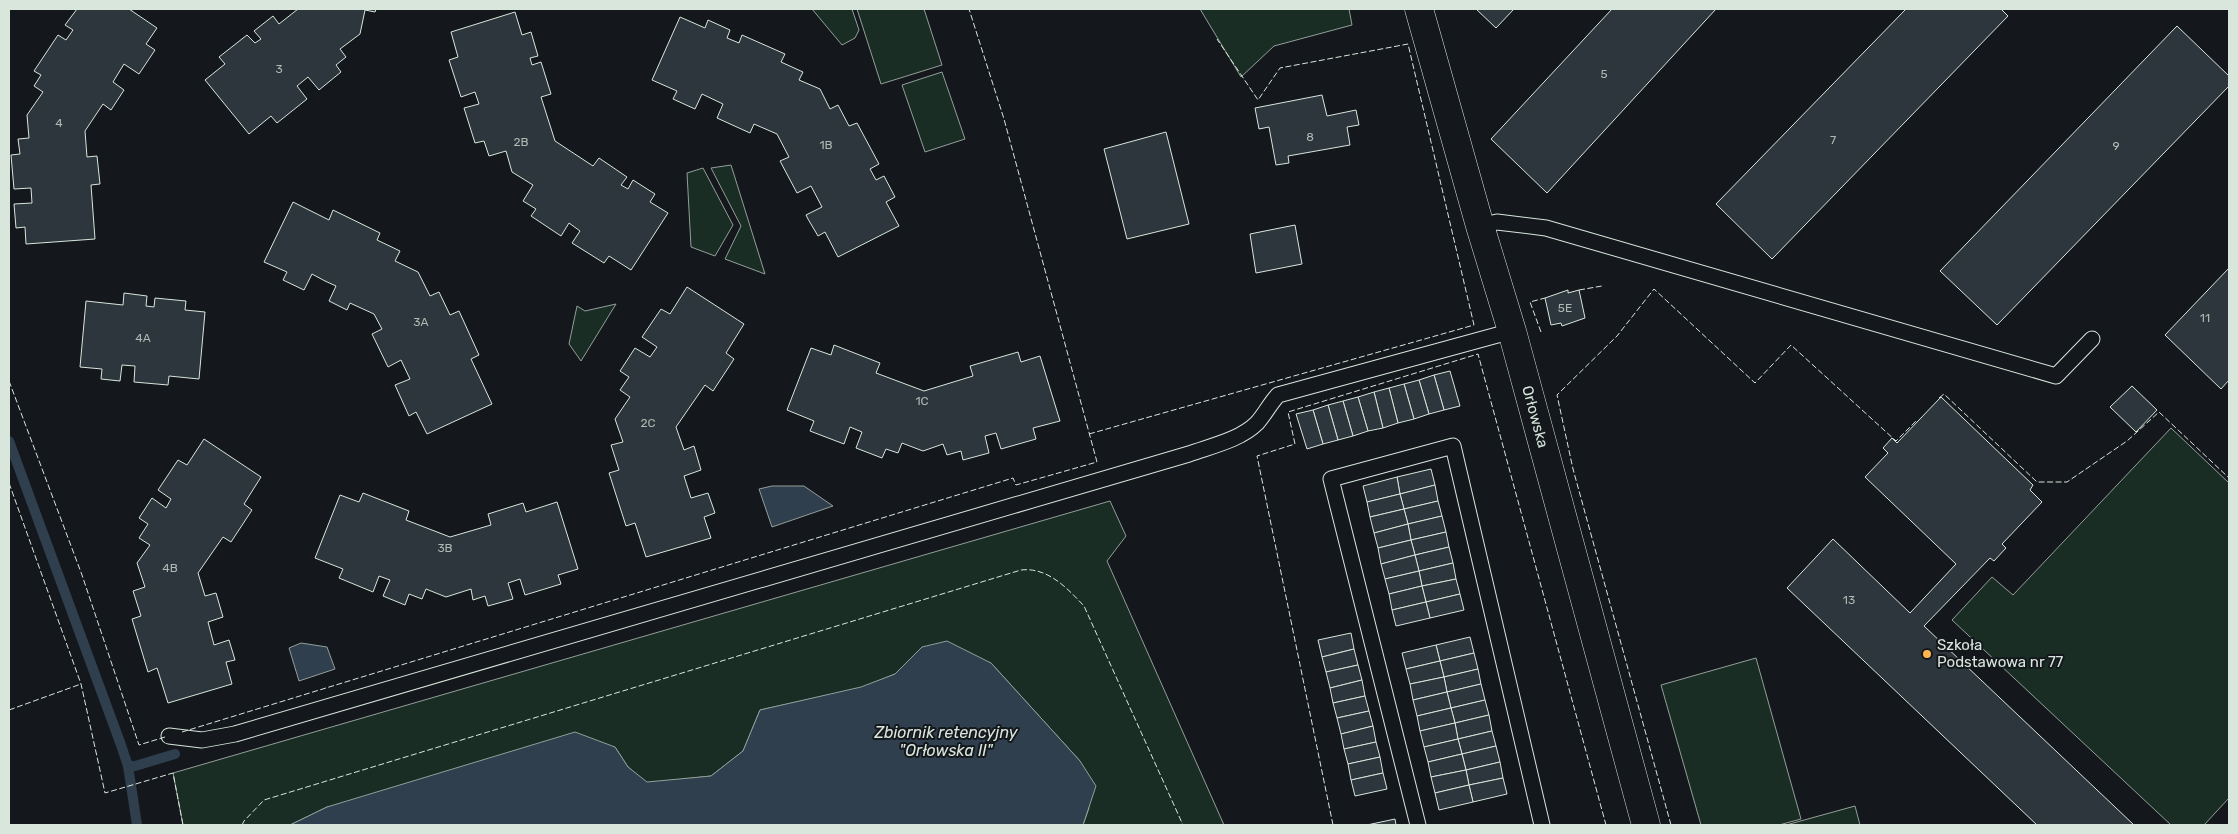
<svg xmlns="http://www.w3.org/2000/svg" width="2238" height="834" viewBox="0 0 2238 834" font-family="Rubik,sans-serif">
	<rect width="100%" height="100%" fill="#14181c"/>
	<g fill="#1a2d24" stroke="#939e99">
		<polygon points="812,9 852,9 859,30 855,38 842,45"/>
		<polygon points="857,9 924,9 942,65 881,84"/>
		<polygon points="1200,9 1349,9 1352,25 1274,46 1241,77"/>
		<polygon points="942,72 965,139 925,152 902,85"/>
		<polygon points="731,165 765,274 725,259 741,226 711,168"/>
		<polygon points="703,168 733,225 715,256 691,247 687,173"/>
		<polygon points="616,304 581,361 569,344 577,306 585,311"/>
		<polygon points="2171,428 2229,483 2229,798 2204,825 2171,825 1952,620 1992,577 2013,595"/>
		<polygon points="1110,501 1126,536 1107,561 1224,825 1083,825 1089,808 1080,761 991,663 922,647 895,674 861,688 760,710 743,751 711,776 647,783 628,767 615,747 327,807 290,825 183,825 173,773"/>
		<polygon points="1756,658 1801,819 1779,825 1701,825 1661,685"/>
		<polygon points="1855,806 1860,825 1786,825"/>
	</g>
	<g fill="#2f3f4d" stroke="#939e99">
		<polygon points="772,486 804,486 833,506 772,527 759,489"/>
		<polygon points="947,641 991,663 1080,761 1096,786 1083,825 290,825 327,807 575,732 615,747 628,767 647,782 711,776 743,751 760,710 861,687 895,674 922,647"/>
		<polygon points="301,643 327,647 335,669 299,681 289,648"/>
	</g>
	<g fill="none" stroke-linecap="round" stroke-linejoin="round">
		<g stroke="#2f3f4d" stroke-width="10">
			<polyline points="9,441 121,745 128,766 137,825"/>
			<polyline points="128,766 135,766 175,754"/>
		</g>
	</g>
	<g fill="#2c363c" stroke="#d8e6dc">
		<polygon points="77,9 129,9 157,28 146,44 155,50 139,74 124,64 113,82 124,90 111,110 103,104 85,131 87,157 97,156 100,184 91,185 95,239 26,244 25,227 16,228 14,204 32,203 31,188 14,189 11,155 20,154 18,139 29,138 27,115 43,92 34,86 41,75 34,71 58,35 66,40 73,30 65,25"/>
		<polygon points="298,9 376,9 375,12 365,10 360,34 340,49 346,57 336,65 341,72 319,90 308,77 297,86 307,99 277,123 271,116 249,134 205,80 225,64 219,57 247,35 255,43 261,39 254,31 273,16 279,24"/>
		<polygon points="1476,9 1514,9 1496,28"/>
		<polygon points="1612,9 1716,9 1547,193 1491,139"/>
		<polygon points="1906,9 2001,9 2008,16 1772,259 1716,204"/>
		<polygon points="515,12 522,35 531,32 538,56 530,58 532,65 541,62 551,94 541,97 555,141 593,166 599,158 627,177 621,185 628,189 633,180 655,194 650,202 668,213 631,270 609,256 604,263 572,243 580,231 569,223 561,236 531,216 536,209 523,201 533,185 512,172 506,151 489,156 484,141 475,143 464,108 479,104 475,92 461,97 449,60 458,57 451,32"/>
		<polygon points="680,17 705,28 708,20 730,30 727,38 739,43 742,35 785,54 781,62 803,72 799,80 820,89 830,109 838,105 849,126 857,123 879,164 870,169 876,180 884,176 895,197 886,202 899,226 838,257 825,232 818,236 808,219 806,215 822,207 811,186 797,193 780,161 789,157 777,134 754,124 750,133 717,118 723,104 702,94 695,109 673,99 677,91 652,80"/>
		<polygon points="2177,26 2229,76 2229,86 1997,325 1940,271"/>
		<polygon points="1322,95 1327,116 1356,110 1359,125 1347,127 1350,145 1288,156 1289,163 1276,165 1269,127 1259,129 1255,108"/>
		<polygon points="1166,132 1189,224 1127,239 1104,149"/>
		<polygon points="293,202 329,220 333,210 380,233 377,240 400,251 395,261 418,272 430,296 439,292 450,315 459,311 479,355 471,359 492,404 427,434 416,412 409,416 395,385 410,379 401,360 388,367 372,334 382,329 374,314 350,303 347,310 329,301 336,286 325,281 312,274 304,290 283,280 287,272 264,262"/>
		<polygon points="1295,225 1302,264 1256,273 1250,234"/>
		<polygon points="2229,268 2229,380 2221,389 2165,335"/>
		<polygon points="687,287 744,324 726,353 734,359 713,391 705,385 676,427 684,450 694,446 701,470 684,476 691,498 708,493 715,513 704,517 711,538 646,557 635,523 626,526 609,473 619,470 611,445 623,442 615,419 630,397 620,390 629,377 620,371 635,348 650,357 657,347 642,337 661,309 670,314"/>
		<polygon points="1568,290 1568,293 1579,290 1585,318 1562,326 1561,323 1551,325 1545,298"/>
		<polygon points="124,293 147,296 146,306 154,307 155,298 186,301 185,310 205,312 199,379 169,376 168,385 134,382 135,366 122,365 120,381 101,379 102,369 80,367 86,301 123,305"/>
		<polygon points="834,345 880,363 876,373 924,391 973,376 970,366 1018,352 1021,362 1040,356 1060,421 1033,428 1036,439 1001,449 996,433 985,436 989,453 963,460 961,451 947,455 943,444 923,451 902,443 898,453 886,449 882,458 856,448 862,432 850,427 844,444 810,431 814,421 787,410 811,348 831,355"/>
		<polygon points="1450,371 1460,406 1444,410 1434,375"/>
		<polygon points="1434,375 1444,410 1429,414 1419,380"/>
		<polygon points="1419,380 1429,414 1414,419 1404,384"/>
		<polygon points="1404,384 1414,419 1398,423 1389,388"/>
		<polygon points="2132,386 2157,410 2136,432 2110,407"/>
		<polygon points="1389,388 1398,423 1383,428 1374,392"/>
		<polygon points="1374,392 1383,428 1368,431 1358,397"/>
		<polygon points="1358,397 1368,431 1353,436 1343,401"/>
		<polygon points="1941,397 2033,485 2030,490 2042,502 2002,544 2006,548 1994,561 1990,558 1924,626 2134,825 2037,825 1787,588 1833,539 1910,613 1956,564 1865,477 1888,453 1883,448 1892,438 1897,443"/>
		<polygon points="1343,401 1353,436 1338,440 1328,405"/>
		<polygon points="1328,405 1338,440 1323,444 1313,410"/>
		<polygon points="1313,410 1323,444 1307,449 1296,414"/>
		<polygon points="204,439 261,477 244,504 252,510 231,542 223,537 198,573 205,596 216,593 223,617 208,622 214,645 229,640 235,660 226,662 232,684 168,703 157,668 148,672 132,619 141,616 133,591 145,587 137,563 150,545 139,538 148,524 139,518 152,498 166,508 171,499 158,490 178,460 187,465"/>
		<polygon points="1431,469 1435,485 1400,494 1397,477"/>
		<polygon points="1397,477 1400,494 1367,502 1363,486"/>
		<polygon points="1435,485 1438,501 1404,509 1400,494"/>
		<polygon points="363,493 409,511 406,520 450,537 491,525 488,514 523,503 526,512 557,502 578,569 558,575 561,584 525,595 520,579 508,583 513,599 488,606 485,596 473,600 471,589 446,597 426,589 422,599 409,594 405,605 383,596 390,580 379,576 373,592 339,578 343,569 315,558 340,495 359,502"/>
		<polygon points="1400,494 1404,509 1370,517 1367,502"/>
		<polygon points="1438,501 1442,516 1408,524 1404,509"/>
		<polygon points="1404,509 1408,524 1374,533 1370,517"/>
		<polygon points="1442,516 1446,532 1411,540 1408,524"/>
		<polygon points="1408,524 1411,540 1378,548 1374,533"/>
		<polygon points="1446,532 1449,547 1415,555 1411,540"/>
		<polygon points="1411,540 1415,555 1381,564 1378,548"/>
		<polygon points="1449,547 1453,563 1419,571 1415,555"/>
		<polygon points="1415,555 1419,571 1385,579 1381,564"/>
		<polygon points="1453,563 1456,579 1422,586 1419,571"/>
		<polygon points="1419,571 1422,586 1389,594 1385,579"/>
		<polygon points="1456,579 1460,594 1426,602 1422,586"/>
		<polygon points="1422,586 1426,602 1392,610 1389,594"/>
		<polygon points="1460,594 1464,610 1430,618 1426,602"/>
		<polygon points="1426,602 1430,618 1396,626 1392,610"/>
		<polygon points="1351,633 1354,649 1322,657 1318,640"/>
		<polygon points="1470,637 1474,653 1440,661 1436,645"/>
		<polygon points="1436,645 1440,661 1406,669 1402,653"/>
		<polygon points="1354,649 1358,665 1326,672 1322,657"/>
		<polygon points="1474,653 1478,669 1444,677 1440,661"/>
		<polygon points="1440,661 1444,677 1410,684 1406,669"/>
		<polygon points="1358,665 1362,680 1330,688 1326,672"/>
		<polygon points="1478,669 1481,684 1447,692 1444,677"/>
		<polygon points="1444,677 1447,692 1413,700 1410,684"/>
		<polygon points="1362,680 1365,696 1333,703 1330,688"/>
		<polygon points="1481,684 1485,700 1451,708 1447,692"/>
		<polygon points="1447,692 1451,708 1417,716 1413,700"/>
		<polygon points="1365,696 1369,711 1337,718 1333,703"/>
		<polygon points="1485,700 1489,715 1455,723 1451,708"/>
		<polygon points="1451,708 1455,723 1420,731 1417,716"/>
		<polygon points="1369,711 1373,726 1341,734 1337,718"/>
		<polygon points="1489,715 1492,731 1458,739 1455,723"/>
		<polygon points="1455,723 1458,739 1424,747 1420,731"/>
		<polygon points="1373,726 1376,742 1344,749 1341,734"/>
		<polygon points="1492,731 1496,746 1462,754 1458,739"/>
		<polygon points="1458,739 1462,754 1428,762 1424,747"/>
		<polygon points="1376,742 1380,757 1348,764 1344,749"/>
		<polygon points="1496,746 1500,762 1466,770 1462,754"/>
		<polygon points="1462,754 1466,770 1431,777 1428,762"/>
		<polygon points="1380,757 1383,773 1351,780 1348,764"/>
		<polygon points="1500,762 1503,778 1469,785 1466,770"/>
		<polygon points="1466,770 1469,785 1435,793 1431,777"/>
		<polygon points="1383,773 1387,789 1355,796 1351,780"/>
		<polygon points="1503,778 1507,794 1473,802 1469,785"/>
		<polygon points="1469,785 1473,802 1439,810 1435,793"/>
		<polygon points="1395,819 1396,825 1367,825"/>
	</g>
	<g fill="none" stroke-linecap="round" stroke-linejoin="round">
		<g stroke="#d8e6dc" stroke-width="17">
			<g id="service">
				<polyline points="1480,226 1497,222 1546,228 2056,376 2092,339"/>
				<path d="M 169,736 L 202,740 L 235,734 L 1189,454 C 1211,446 1240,440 1257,423 C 1265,414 1269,405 1278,395 L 1512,331"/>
				<polyline points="1418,825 1331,479 1453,446 1542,825"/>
			</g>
		</g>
		<g stroke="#d8e6dc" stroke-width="29">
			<g id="minor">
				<path id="s1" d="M 1419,9 L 1480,226 L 1512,331 L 1646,825"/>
			</g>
		</g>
		<use href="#service" stroke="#14181c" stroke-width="15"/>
		<use href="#minor" stroke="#14181c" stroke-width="28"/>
		<g stroke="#d8e6dc" stroke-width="1" stroke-dasharray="6 2.5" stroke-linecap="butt">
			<polyline points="1579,290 1602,286"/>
			<polyline points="1541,332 1530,302 1545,298"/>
			<polyline points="9,381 82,575 139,745 165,737"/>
			<polyline points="1939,398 1944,394 2037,482 2067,482 2127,441 2159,412 2229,478"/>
			<polyline points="1089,434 1474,325 1408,44 1280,68 1258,100 1217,39"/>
			<polyline points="9,483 81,684 105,793 173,773 183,825"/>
			<polyline points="9,710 81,684"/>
			<polyline points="182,732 1013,478 1016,485 1097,462 1004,119 969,9"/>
			<path d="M 242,825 L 244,821 L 264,800 L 1021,570 C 1048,567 1067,588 1084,606 L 1183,825"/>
			<polyline points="1333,825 1257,456 1295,444 1288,412 1478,354 1606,825"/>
			<polyline points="1671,825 1573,469 1557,395 1617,336 1654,289 1755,383 1791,345 1896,441 1916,421"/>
		</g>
	</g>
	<circle fill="#ffb74d" stroke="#14181c" stroke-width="2" cx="1927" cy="654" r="5"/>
	<g text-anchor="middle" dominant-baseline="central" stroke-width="4" stroke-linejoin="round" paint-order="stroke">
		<g font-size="12" fill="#adbab4">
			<text x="279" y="69">3</text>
			<text x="1604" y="74">5</text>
			<text x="59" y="123">4</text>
			<text x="1310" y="137">8</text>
			<text x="1833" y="140">7</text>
			<text x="521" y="142">2B</text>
			<text x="826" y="145">1B</text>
			<text x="2116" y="146">9</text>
			<text x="1565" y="308">5E</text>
			<text x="2205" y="318">11</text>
			<text x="421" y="322">3A</text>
			<text x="143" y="338">4A</text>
			<text x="922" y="401">1C</text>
			<text x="648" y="423">2C</text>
			<text x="445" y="548">3B</text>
			<text x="170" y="568">4B</text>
			<text x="1849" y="600">13</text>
		</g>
		<g font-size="15" fill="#d8e6dc" stroke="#14181c">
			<text stroke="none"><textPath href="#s1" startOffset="424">Orłowska</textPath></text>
		</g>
		<g font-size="15" fill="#d8e6dc" stroke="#14181c" text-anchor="start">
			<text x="1937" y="645">Szkoła<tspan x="1937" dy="17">Podstawowa nr 77</tspan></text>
		</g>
		<g font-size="16" font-style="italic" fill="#d8e6dc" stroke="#14181c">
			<text x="946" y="732">Zbiornik retencyjny<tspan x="946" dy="18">"Orłowska II"</tspan></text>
		</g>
	</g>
	<rect width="2238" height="834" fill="none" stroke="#d8e6dc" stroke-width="20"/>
</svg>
